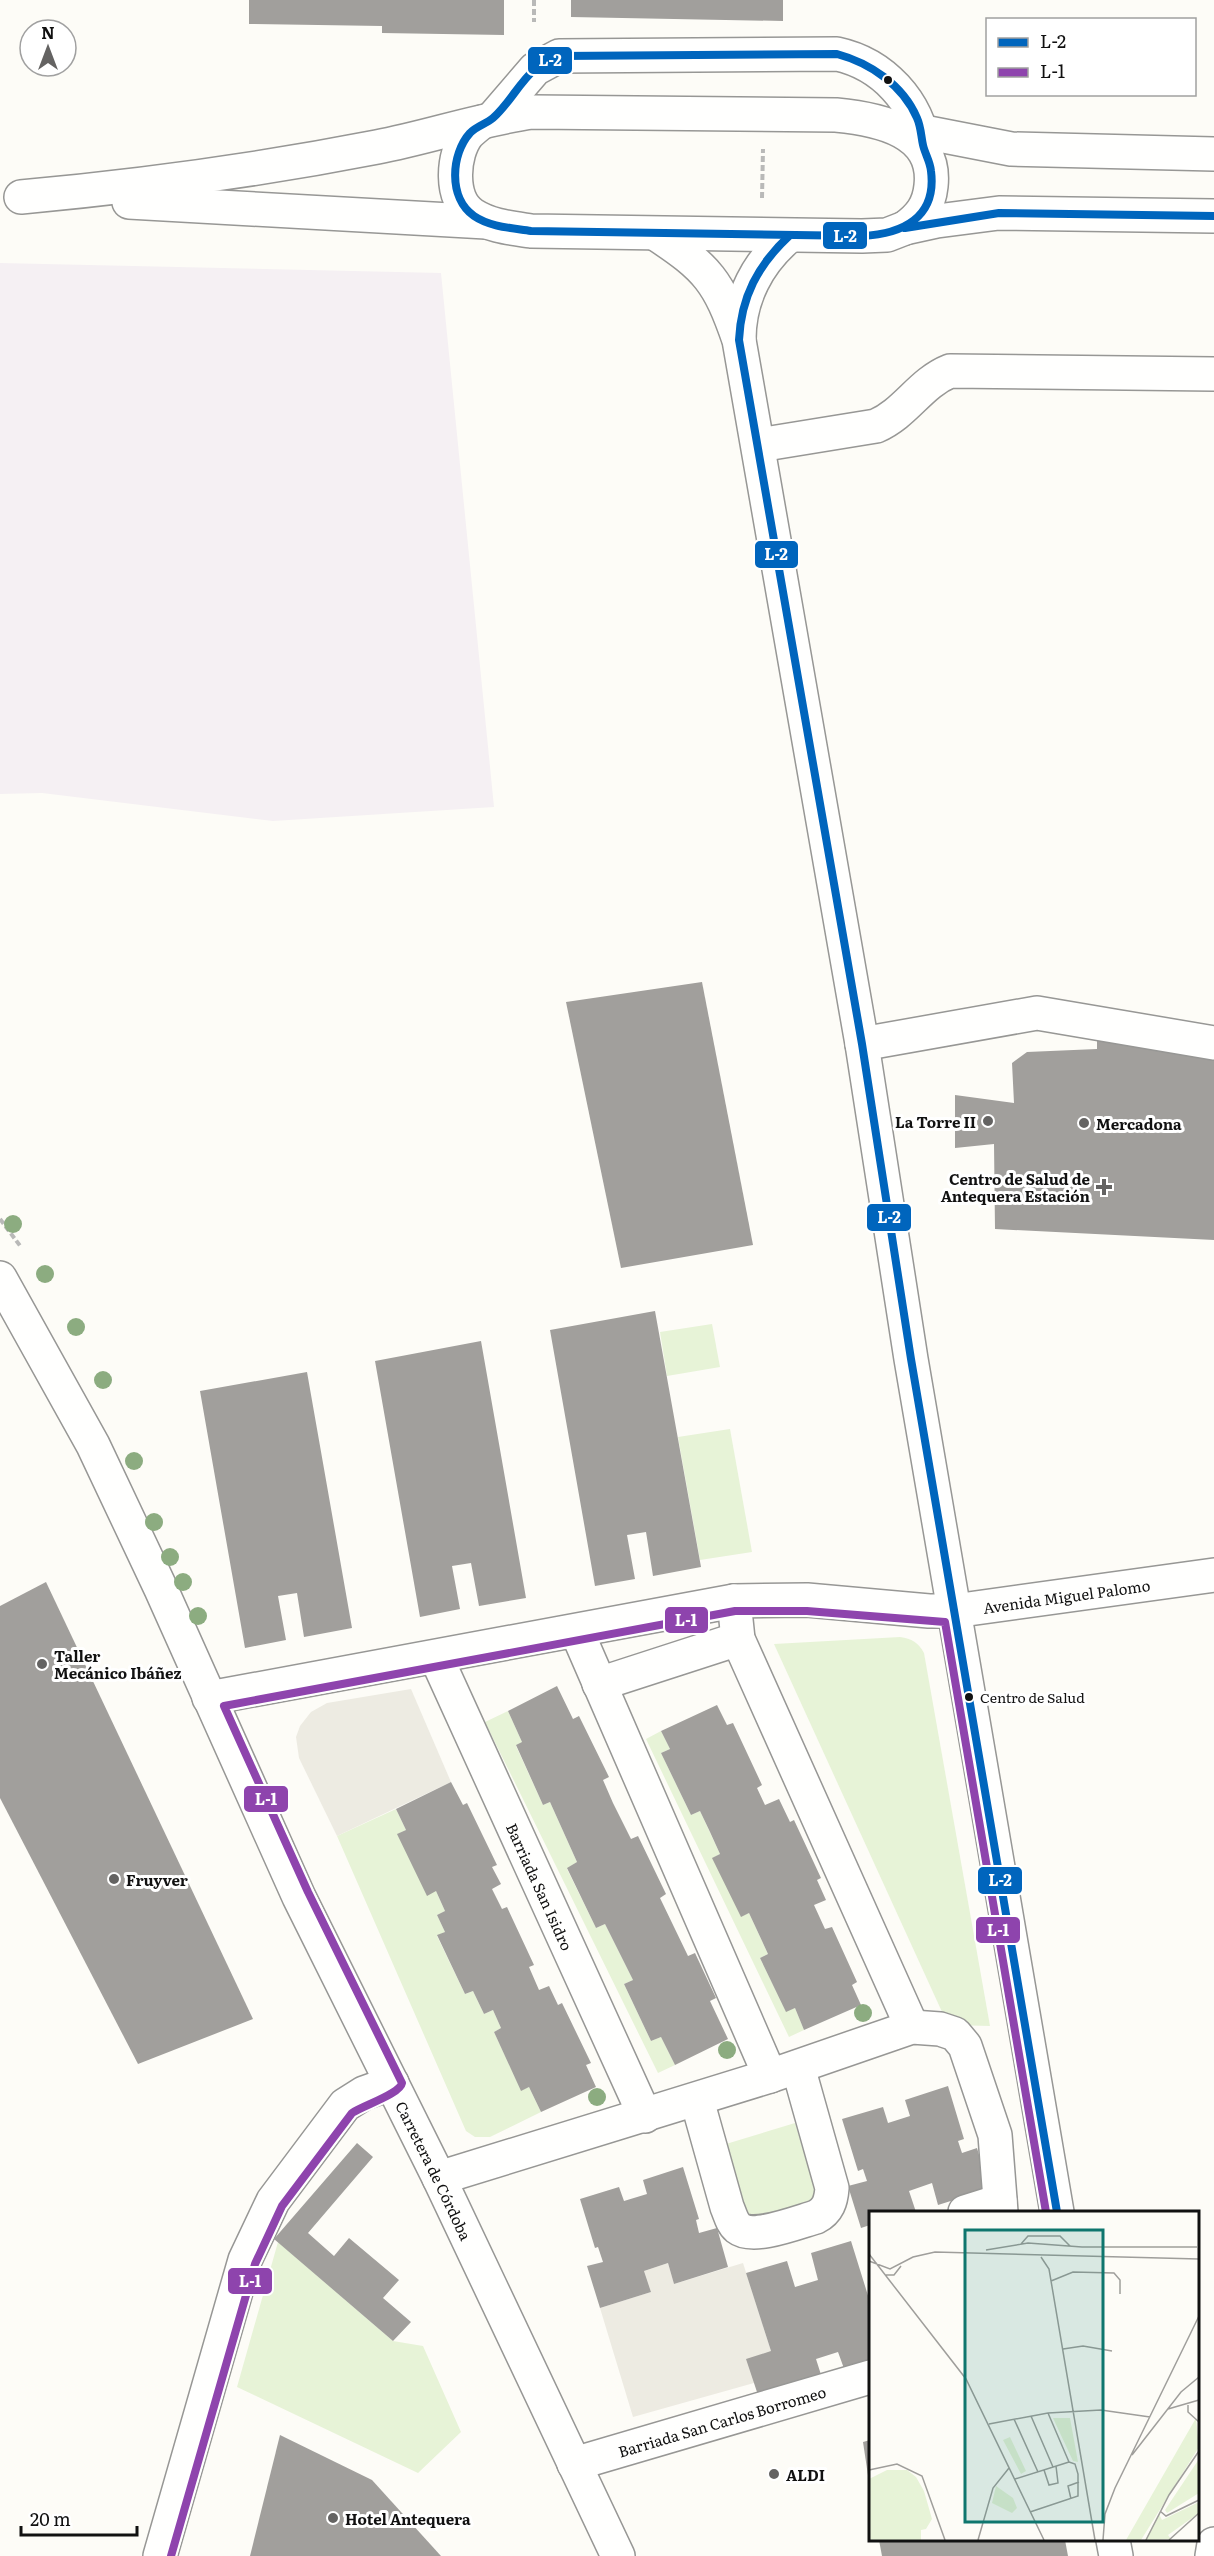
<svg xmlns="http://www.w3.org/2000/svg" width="1214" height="2556" viewBox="0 0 1214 2556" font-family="Literata,serif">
	<rect width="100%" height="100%" fill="#fdfcf7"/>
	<polygon fill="#f5f0f3" points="0,263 441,273 494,807 273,821 42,793 0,794"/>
	<g fill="#e7f3d7">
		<polygon points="712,1324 720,1367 667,1376 660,1332"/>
		<polygon points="730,1429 752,1552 700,1560 678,1437"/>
		<path d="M 900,1637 C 912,1639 918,1642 924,1653 L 990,2026 L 948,2025 L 774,1644 Z"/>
		<polygon points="508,1711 522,1742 516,1746 543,1805 550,1802 577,1862 567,1869 596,1928 605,1924 633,1980 624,1984 651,2041 661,2037 675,2065 658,2073 485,1722"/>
		<polygon points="661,1731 670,1749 661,1753 691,1815 700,1811 720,1854 713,1858 741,1916 749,1913 768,1954 760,1958 786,2011 795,2008 804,2030 789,2037 646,1739"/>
		<polygon points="396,1809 406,1830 398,1834 436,1891 445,1911 437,1915 445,1932 437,1936 465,1994 473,1991 484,2014 493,2010 501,2028 494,2032 521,2090 529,2087 541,2112 490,2137 475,2137 466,2131 337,1836"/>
		<polygon points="795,2123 817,2195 811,2201 749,2219 745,2218 726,2144"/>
		<polygon points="278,2242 393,2341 423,2346 461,2432 418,2473 237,2387"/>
	</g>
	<g fill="#edebe2">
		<polygon points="411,1689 451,1782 337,1836 299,1758 296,1737 300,1726 311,1712 327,1703"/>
		<polygon points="668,2263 674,2284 743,2263 771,2351 754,2383 633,2417 600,2308 651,2292 644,2271"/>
	</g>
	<g fill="#a19f9c">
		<polygon points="249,0 504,0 504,35 382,33 382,26 249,24"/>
		<polygon points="571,0 783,0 783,21 571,17"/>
		<polygon points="702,982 753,1245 621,1268 566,1002"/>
		<polygon points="1097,1035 1214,1056 1214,1240 995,1229 994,1144 955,1148 955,1095 1014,1103 1012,1063 1027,1052 1097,1049"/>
		<polygon points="655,1311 701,1567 653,1576 646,1532 627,1535 635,1579 595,1586 550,1330"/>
		<polygon points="481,1341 526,1598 479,1606 471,1563 452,1566 460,1609 420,1617 375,1361"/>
		<polygon points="307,1372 352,1628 304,1637 297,1593 278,1596 286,1640 245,1648 200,1391"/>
		<polygon points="46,1582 253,2019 138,2064 0,1798 0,1606"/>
		<polygon points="557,1686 573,1719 579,1716 609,1777 603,1780 613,1803 631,1839 638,1836 666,1894 660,1898 688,1956 695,1953 716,1998 710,2001 728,2039 675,2065 661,2037 651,2041 624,1984 633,1980 605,1924 596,1928 567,1868 577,1862 550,1802 543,1805 516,1745 522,1742 508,1711"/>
		<polygon points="717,1705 727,1725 733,1723 762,1785 757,1788 765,1805 779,1799 790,1822 794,1820 821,1878 817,1880 826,1900 814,1905 825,1929 832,1927 857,1982 852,1985 861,2005 804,2030 795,2008 786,2012 760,1958 768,1954 749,1913 741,1917 712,1858 720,1854 710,1832 700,1811 691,1815 661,1753 670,1749 661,1731"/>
		<polygon points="451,1782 463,1805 467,1803 497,1865 492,1867 501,1884 492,1889 502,1909 507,1907 534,1965 529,1967 539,1990 549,1986 558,2005 562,2003 591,2063 586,2065 596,2087 541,2112 529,2087 521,2091 494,2032 501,2028 493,2010 484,2014 473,1991 465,1994 437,1935 445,1932 437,1915 445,1911 436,1891 427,1896 397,1834 406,1830 396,1809"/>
		<polygon points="948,2086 964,2139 958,2141 962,2153 977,2148 989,2189 938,2205 932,2183 909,2191 916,2212 870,2212 870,2225 861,2228 848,2186 867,2181 863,2169 858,2171 842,2119 883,2107 888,2123 910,2116 905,2100"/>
		<polygon points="357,2143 373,2157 308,2233 334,2256 349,2238 399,2280 383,2298 411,2322 393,2341 274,2239"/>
		<polygon points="683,2167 699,2219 696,2220 699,2233 717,2228 728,2267 674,2284 668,2263 644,2271 651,2292 600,2308 587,2266 603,2262 598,2247 595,2248 580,2199 619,2187 624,2201 647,2194 643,2180"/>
		<polygon points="851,2241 870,2302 870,2367 846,2374 838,2352 816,2359 823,2381 760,2401 746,2359 771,2351 746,2273 787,2261 795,2287 818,2280 811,2253"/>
		<polygon points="280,2435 372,2480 441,2556 250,2556"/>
		<polygon points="870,2440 870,2482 869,2482 863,2442"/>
		<polygon points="879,2540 1065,2540 1068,2556 882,2556"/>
	</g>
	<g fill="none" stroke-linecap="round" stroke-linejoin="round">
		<g stroke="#979795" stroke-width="36">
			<g id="minor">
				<path d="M 492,119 L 535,69 L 559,56 L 837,54 C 883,64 918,102 924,148"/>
				<path d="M 482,122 C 477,126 472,130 468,134 C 452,154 449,200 473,215 C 490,226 511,228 531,231 L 862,236 L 887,235 L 905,228 L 937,221 L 999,213 L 1214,216"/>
				<polyline points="903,128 1011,149 1214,154"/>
				<path d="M 21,197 C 141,186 259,170 377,147 C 430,137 480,119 533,112 L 836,115 C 879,119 937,131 931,186 C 929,206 920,217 905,228"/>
				<polyline points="129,202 486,222"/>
				<path d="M 656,234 C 708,268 719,282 739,340 L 862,1044 L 911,1359 L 1057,2212"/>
				<path d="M 739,339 C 739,298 758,262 789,236"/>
				<path d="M 759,445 L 876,426 C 906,413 920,383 950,371 L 1214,374"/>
				<polyline points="862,1044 1037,1013 1214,1043"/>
				<path id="s1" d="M 0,1278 L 93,1445 L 161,1589 L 299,1897 L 439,2178 L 618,2556"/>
				<polyline points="734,1601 738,1639 912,2027"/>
				<polyline points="577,1632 770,2076"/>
				<path id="s2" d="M 436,1657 L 645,2116"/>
				<polyline points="599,1684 738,1639"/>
				<path id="s3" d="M 209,1698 L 734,1601 L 807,1600 L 929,1611 L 954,1611 L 1214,1575"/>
				<path d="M 697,2100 L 727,2207 C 730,2214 732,2223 738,2228 C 753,2240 798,2222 816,2217 C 828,2211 831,2201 832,2188 L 798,2067"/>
				<polyline points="439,2178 770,2076 912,2027 940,2029 955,2034 965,2046 995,2135 1001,2212"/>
				<polyline points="965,2212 1000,2201"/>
				<path id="s4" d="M 574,2464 L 870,2377"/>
				<polyline points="1113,2540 1116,2556"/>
				<polyline points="160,2556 245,2260 273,2201 345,2105 364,2093 392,2083"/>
				<polyline points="1212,2556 1214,2544"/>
			</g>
		</g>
		<g stroke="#b9b9b8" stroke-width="4" stroke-dasharray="6 3" stroke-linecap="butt">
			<polyline points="534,0 534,22"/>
			<polyline points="762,198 763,149"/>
			<polyline points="0,1219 21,1247"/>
		</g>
		<use href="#minor" stroke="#fffffe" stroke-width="33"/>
		<g stroke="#fff" stroke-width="12">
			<g id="bus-1">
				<path d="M 837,54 C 870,63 903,85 917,118 C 921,127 921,136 923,145 C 925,154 930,161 931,171 C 937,218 902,234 862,236 L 531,231 C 512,228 490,227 474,216 C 448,198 451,154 470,133 C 477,126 486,124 493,118 C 509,104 519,83 535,69 C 541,64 551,60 559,56 Z"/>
				<polyline points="905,228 999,213 1214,216"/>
				<path d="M 789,236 C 758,265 741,297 739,340 L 862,1044 L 911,1359 L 1057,2212"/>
			</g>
		</g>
		<g stroke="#fff" stroke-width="12">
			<path id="bus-2" d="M 171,2556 L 255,2264 L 282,2206 L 352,2113 C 364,2105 400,2094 402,2083 L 308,1892 L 224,1706 L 735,1611 L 807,1611 L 945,1622 L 1046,2212"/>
		</g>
		<use href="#bus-1" stroke="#0065bd" stroke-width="8"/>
		<use href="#bus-2" stroke="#8e44ad" stroke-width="8"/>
	</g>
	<g fill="#8cac80">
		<circle cx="13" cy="1224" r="9"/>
		<circle cx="45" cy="1274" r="9"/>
		<circle cx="76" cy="1327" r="9"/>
		<circle cx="103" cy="1380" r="9"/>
		<circle cx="134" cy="1461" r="9"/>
		<circle cx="154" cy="1522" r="9"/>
		<circle cx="170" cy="1557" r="9"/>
		<circle cx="183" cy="1582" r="9"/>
		<circle cx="198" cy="1616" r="9"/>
		<circle cx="863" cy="2013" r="9"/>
		<circle cx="727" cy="2050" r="9"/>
		<circle cx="597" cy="2097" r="9"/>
	</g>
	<g fill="#111" stroke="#fff" stroke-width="2">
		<circle cx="888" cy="80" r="5"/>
		<circle cx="969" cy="1697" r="5"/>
	</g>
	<g fill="#646362" stroke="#fff" stroke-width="2">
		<circle cx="988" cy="1121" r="6"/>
		<circle cx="1084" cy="1123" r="6"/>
		<path d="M1101 1178h6v6h6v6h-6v6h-6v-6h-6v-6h6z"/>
		<circle cx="42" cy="1664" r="6"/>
		<circle cx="114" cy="1879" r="6"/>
		<circle cx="774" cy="2474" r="6"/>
		<circle cx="333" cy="2518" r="6"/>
	</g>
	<g text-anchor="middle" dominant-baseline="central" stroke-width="6" stroke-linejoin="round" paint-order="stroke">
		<g font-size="14" fill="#111" stroke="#fff" text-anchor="start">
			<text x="980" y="1697">Centro de Salud</text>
		</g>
		<g font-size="15" font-weight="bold" fill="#111" stroke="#fff" text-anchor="start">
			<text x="976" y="1121" text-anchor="end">La Torre II</text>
			<text x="1096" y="1123">Mercadona</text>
			<text x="1090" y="1178" text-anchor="end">Centro de Salud de<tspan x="1090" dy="17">Antequera Estación</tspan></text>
			<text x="54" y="1655">Taller<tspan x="54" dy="17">Mecánico Ibáñez</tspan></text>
			<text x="126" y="1879">Fruyver</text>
			<text x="786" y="2474">ALDI</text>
			<text x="345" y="2518">Hotel Antequera</text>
		</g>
		<g font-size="15" fill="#111" stroke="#fff">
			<text stroke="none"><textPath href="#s3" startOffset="868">Avenida Miguel Palomo</textPath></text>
			<text stroke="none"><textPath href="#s2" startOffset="252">Barriada San Isidro</textPath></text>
			<text stroke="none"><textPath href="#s1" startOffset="993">Carretera de Córdoba</textPath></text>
			<text stroke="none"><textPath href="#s4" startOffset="154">Barriada San Carlos Borromeo</textPath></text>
		</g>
	</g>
	<g transform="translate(869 2211)">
		<rect width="330" height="330" fill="#fdfcf7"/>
		<path d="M 184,207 L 201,207 L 209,251 L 204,250 ZM 327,207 L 330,236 L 272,329 L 257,329 ZM 141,226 L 157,260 L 152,263 L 134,229 ZM 330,248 L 330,282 L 298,302 L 296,299 ZM 18,259 L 38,259 L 47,266 L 55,280 L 63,308 L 57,318 L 52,319 L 52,329 L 0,329 L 0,268 ZM 127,275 L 144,287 L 148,297 L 143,302 L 123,292 ZM 330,291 L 330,302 L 299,324 L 302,328 L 276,329 L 290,303 L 293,309 Z" fill="#e7f3d7"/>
		<path fill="none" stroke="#9f9e9b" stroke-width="1.5" d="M 152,33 L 159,25 L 191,25 L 201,35M 117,39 L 159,32 L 213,36 L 328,36M 0,43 L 97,168 L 175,329M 172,46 L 180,58 L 226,329M 0,50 L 21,58 L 44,46 L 66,41 L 330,48M 16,64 L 25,64 L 32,55M 182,70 L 204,61 L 245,62 L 251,69 L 251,83M 194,138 L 214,135 L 243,140M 319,194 L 319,201 L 330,211M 299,198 L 330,189M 179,202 L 200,251M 162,205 L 184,256M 145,208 L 169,261M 120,213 L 179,202 L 232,199 L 281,206M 263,244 L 312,181 L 330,166M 0,259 L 28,253 L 53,265 L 76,329M 175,259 L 180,274 L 189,272 L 187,255M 146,268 L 200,251M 202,288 L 199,275 L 210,271M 291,300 L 297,305 L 330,289M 161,301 L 209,285 L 209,263 L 206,253 L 200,251M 109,329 L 124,277 L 140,257M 234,329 L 236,303 L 246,277 L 330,105M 277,329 L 300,284 L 330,240M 300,329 L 330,302"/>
		<path fill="#0f766e" fill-opacity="0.15" stroke="#0f766e" stroke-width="3" d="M 96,19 L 234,19 L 234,311 L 96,311 Z"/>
		<rect width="330" height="330" fill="none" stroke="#111" stroke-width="3"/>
	</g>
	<g stroke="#fff" stroke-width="2">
		<rect x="527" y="46" width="46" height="29" rx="6" fill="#0065bd"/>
		<rect x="822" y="221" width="46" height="29" rx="6" fill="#0065bd"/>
		<rect x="754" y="540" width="45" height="29" rx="6" fill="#0065bd"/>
		<rect x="866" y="1203" width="46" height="29" rx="6" fill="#0065bd"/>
		<rect x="664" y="1606" width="45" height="28" rx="6" fill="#8e44ad"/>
		<rect x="243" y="1785" width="46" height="28" rx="6" fill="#8e44ad"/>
		<rect x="977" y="1866" width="46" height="29" rx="6" fill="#0065bd"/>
		<rect x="975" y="1916" width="46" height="28" rx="6" fill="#8e44ad"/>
		<rect x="227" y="2267" width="46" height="28" rx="6" fill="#8e44ad"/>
	</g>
	<g font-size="16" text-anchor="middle" font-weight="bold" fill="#fff">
		<text x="550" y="66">L-2</text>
		<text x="845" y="242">L-2</text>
		<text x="776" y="560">L-2</text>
		<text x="889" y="1223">L-2</text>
		<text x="686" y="1626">L-1</text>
		<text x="266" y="1805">L-1</text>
		<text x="1000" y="1886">L-2</text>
		<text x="998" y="1936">L-1</text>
		<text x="250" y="2287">L-1</text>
	</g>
	<rect x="986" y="18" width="210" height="78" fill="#ffffff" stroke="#a0a0a0" stroke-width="1.5"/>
	<rect x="998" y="38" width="30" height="9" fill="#0065bd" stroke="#a0a0a0" stroke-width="1.5"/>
	<text x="1040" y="48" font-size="18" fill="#111111">L-2</text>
	<rect x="998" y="68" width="30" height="9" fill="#8e44ad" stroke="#a0a0a0" stroke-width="1.5"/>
	<text x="1040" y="78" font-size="18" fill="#111111">L-1</text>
	<g transform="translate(48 48)"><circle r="28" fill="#ffffff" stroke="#a0a0a0" stroke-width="1.5"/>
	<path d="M0-4.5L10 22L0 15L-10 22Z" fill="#646362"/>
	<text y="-9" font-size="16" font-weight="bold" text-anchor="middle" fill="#111111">N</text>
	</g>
	<path d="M21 2526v9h116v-9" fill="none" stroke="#111111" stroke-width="3"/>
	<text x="30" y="2526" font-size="18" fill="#111111" stroke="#ffffff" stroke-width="4.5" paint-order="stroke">20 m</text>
</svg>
